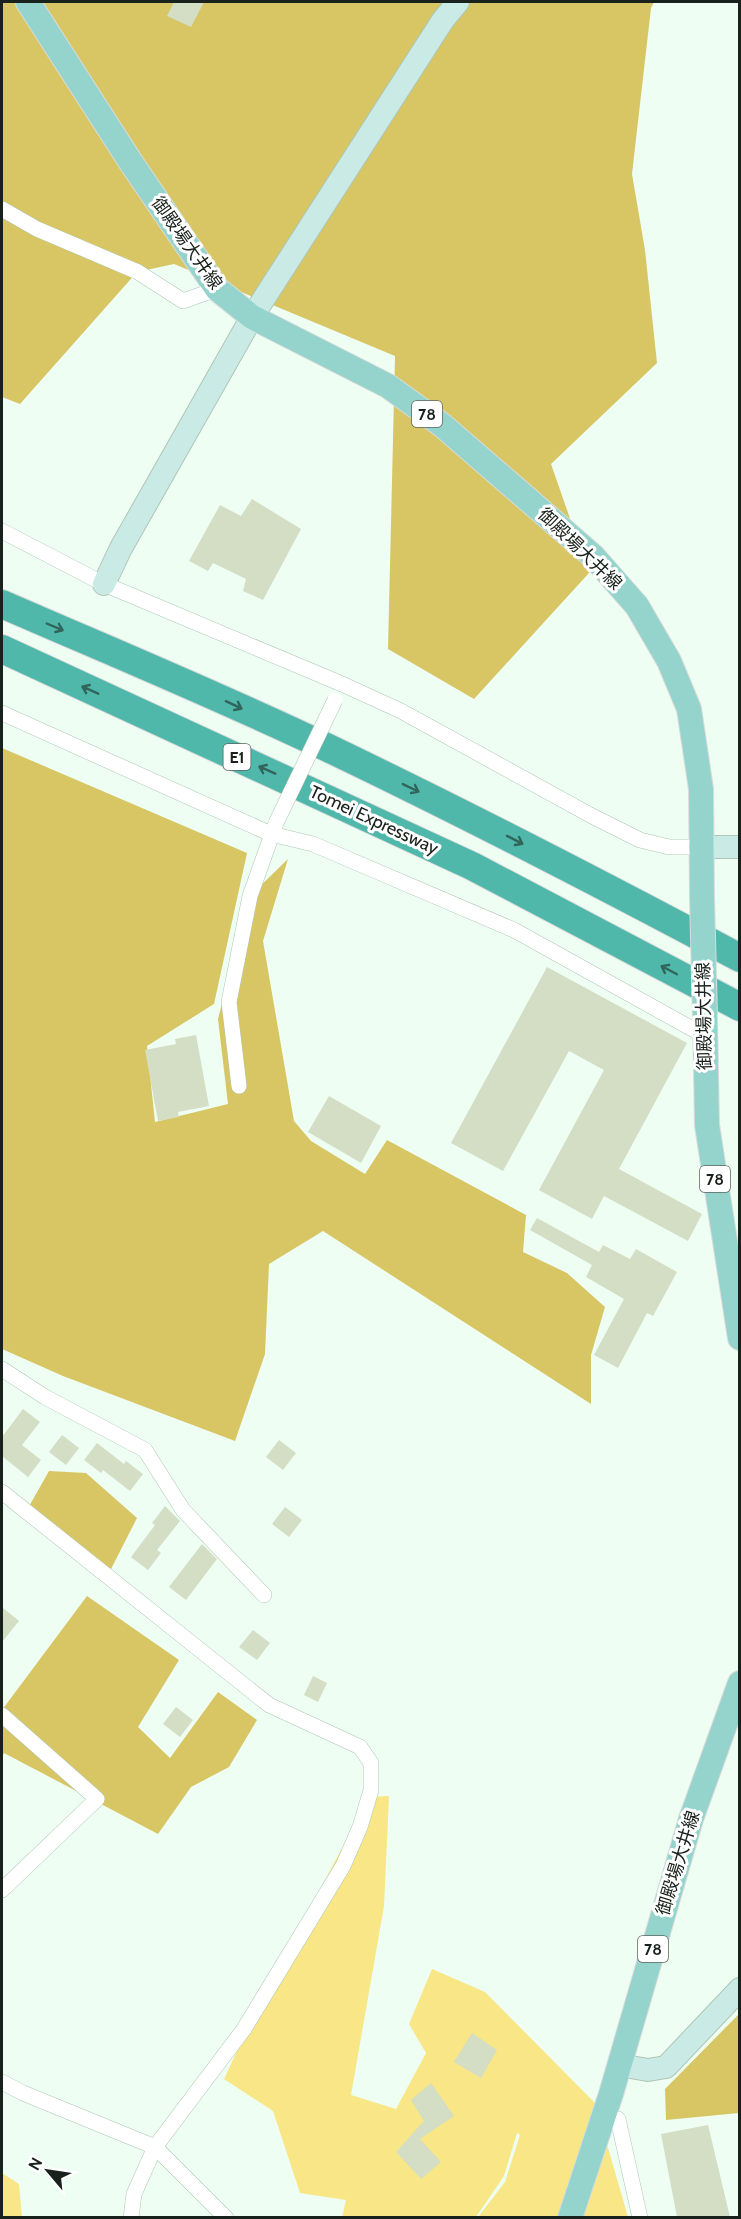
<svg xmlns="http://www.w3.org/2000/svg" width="741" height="2219" viewBox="0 0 741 2219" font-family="Cabin,'Noto Sans JP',sans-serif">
	<rect width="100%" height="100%" fill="#eefef3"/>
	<g fill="#f8e687">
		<polygon points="389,1796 384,1906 351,2095 396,2109 426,2053 409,2024 432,1969 485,1992 595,2103 628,2217 478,2217 505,2182 520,2135 517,2133 504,2176 476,2217 342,2217 346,2200 300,2193 273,2111 224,2079 256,2010 369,1797"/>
		<polygon points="2,2173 19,2184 22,2217 2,2217"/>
	</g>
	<g fill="#d8c665">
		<polygon points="2,2 654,2 651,8 632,174 645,250 657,363 551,464 589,573 474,699 388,649 395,356 174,264 137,272 20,404 2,397"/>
		<polygon points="2,748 247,853 214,1004 147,1046 155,1122 228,1104 218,1019 250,896 288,859 263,941 294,1121 311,1141 365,1174 387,1140 526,1215 523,1252 567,1273 605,1307 591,1355 591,1404 323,1231 269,1264 265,1354 235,1441 63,1376 2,1349"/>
		<polygon points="49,1471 86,1473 137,1518 111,1569 43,1526 27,1510"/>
		<polygon points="87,1596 179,1660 138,1727 170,1758 218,1692 257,1720 229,1767 191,1787 158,1834 4,1753 2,1757 2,1710"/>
		<polygon points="739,2014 739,2113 666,2120 665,2089"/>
	</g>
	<g fill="#d3dec5">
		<polygon points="174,2 204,2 191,27 167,16"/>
		<polygon points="252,499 301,529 263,600 243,591 246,579 213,563 208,571 189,561 220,505 241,516"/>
		<polygon points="547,967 687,1043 619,1169 702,1214 688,1241 604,1196 592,1219 539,1190 604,1070 569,1051 503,1171 451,1143"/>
		<polygon points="196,1035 209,1106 178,1112 179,1117 158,1121 145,1050 176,1044 175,1039"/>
		<polygon points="329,1096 381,1126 361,1163 308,1132"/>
		<polygon points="537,1218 599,1252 603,1245 630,1259 636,1249 677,1272 653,1316 647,1313 618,1368 594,1355 624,1299 586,1277 592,1265 530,1230"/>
		<polygon points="23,1409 40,1422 22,1445 41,1460 28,1477 2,1456 2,1437"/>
		<polygon points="62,1435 79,1448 66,1465 49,1452"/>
		<polygon points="279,1440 296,1453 283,1470 266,1457"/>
		<polygon points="97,1443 124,1464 126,1461 143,1474 130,1491 103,1470 101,1473 84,1460"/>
		<polygon points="165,1506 180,1521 157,1550 161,1553 148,1570 131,1557 155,1525 152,1523"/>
		<polygon points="285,1507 302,1520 289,1537 272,1524"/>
		<polygon points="202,1544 217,1559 186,1600 169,1587"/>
		<polygon points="2,1607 19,1621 2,1642"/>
		<polygon points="253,1630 270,1643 257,1660 239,1647"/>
		<polygon points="313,1676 327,1683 318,1702 304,1695"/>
		<polygon points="176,1707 193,1720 180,1737 163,1724"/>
		<polygon points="472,2033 497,2050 481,2078 454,2062"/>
		<polygon points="431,2083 454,2116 420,2139 441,2162 421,2179 396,2152 424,2121 411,2100"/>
		<polygon points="708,2125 730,2217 677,2217 661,2134"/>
	</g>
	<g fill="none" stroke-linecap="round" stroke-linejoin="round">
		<g stroke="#aec6b5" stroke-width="16">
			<g id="street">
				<polyline points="2,209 37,229 138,272 183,301 217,289"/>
				<polyline points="2,531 104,584 342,684 401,711 592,816 640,840 669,847 700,847"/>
				<polyline points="2,713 271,834 313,844 514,930 705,1036"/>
				<polyline points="239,1086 229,1002 250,896 275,826"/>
				<polyline points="2,1369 45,1397 145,1450 183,1510 264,1595"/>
				<polyline points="2,1492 269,1705 360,1747 371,1763 371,1790 369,1797 360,1827 343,1866 244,2029 155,2147 134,2194 131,2218"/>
				<polyline points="2,1715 97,1799 2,1890"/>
				<polyline points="2,2082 23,2093 155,2147 226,2218"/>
				<polyline points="618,2119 640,2218"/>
			</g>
		</g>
		<g stroke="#aec6b5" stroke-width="24">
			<g id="secondary">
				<polyline points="104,584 121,548 252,317 443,20 458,2"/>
				<polyline points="700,847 740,847"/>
				<polyline points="619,2065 648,2070 666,2067 740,1989"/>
			</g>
		</g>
		<g stroke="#dadbdb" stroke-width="26">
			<g id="primary">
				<polyline points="28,2 130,161 217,289 252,317 388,386 442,425 593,556 637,606 669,661 689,709 701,789 702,897"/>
				<polyline points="705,1018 707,1125 740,1338"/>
				<polyline points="570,2218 611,2094 691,1819 740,1683"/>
			</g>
		</g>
		<g stroke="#dadbdb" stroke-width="30">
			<g id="highway">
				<path d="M 2,604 C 110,651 219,696 326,747 C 466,814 603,885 740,958"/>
				<polyline points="2,649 472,866 740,1007"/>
			</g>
		</g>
		<use href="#street" stroke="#fff" stroke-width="15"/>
		<use href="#secondary" stroke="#caeae6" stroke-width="22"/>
		<use href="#primary" stroke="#95d4cc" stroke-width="24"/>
		<use href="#highway" stroke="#4fb8aa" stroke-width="28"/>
		<g stroke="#aec6b5" stroke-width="16" stroke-linecap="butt">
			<polyline id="street-bridge" points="276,823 335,700"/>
		</g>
		<g stroke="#dadbdb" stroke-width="26" stroke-linecap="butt">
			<polyline id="primary-bridge" points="702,897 705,1018"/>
		</g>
		<use href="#street-bridge" stroke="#fff" stroke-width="15"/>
		<use href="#primary-bridge" stroke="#95d4cc" stroke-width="24"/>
	</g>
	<defs><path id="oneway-shaft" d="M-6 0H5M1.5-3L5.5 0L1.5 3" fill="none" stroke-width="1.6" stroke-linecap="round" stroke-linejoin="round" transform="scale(1.5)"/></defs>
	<g stroke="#31655b">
		<use href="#oneway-shaft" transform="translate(55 627) rotate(23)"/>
		<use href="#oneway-shaft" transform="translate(90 690) rotate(-156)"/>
		<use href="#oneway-shaft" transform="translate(234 705) rotate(25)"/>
		<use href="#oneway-shaft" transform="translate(267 770) rotate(-156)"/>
		<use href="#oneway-shaft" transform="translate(411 788) rotate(26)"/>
		<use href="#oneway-shaft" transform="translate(515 840) rotate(27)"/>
		<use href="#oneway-shaft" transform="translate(669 970) rotate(-152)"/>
	</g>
	<g text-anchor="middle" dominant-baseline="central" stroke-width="6" stroke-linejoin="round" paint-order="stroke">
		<g fill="#fff" stroke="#5d645f" stroke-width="1.5">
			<rect x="412" y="401" width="30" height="26" rx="4.5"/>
			<rect x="223.5" y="744" width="27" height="26" rx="4.5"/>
			<rect x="700" y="1166" width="30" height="26" rx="4.5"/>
			<rect x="638" y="1936" width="30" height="26" rx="4.5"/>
		</g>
		<g font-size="16" font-weight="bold" fill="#18211b">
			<text x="427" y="414">78</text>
			<text x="237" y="757">E1</text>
			<text x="715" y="1179">78</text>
			<text x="653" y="1949">78</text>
		</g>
		<g font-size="18" fill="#18211b" stroke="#fff">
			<text transform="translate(187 243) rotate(55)">御殿場大井線</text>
			<text transform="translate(580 549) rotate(44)">御殿場大井線</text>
			<text transform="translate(374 820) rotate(25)">Tomei Expressway</text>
			<text transform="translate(704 1016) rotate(-91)">御殿場大井線</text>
			<text transform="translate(678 1863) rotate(-73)">御殿場大井線</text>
		</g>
	</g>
	<rect width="741" height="2219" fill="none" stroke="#18211b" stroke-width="6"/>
	<g transform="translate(48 2171) rotate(299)" stroke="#ffffff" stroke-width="4.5" paint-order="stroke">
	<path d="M0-4.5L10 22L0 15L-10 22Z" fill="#18211b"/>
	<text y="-9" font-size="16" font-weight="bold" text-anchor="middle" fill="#18211b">N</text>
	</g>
</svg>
